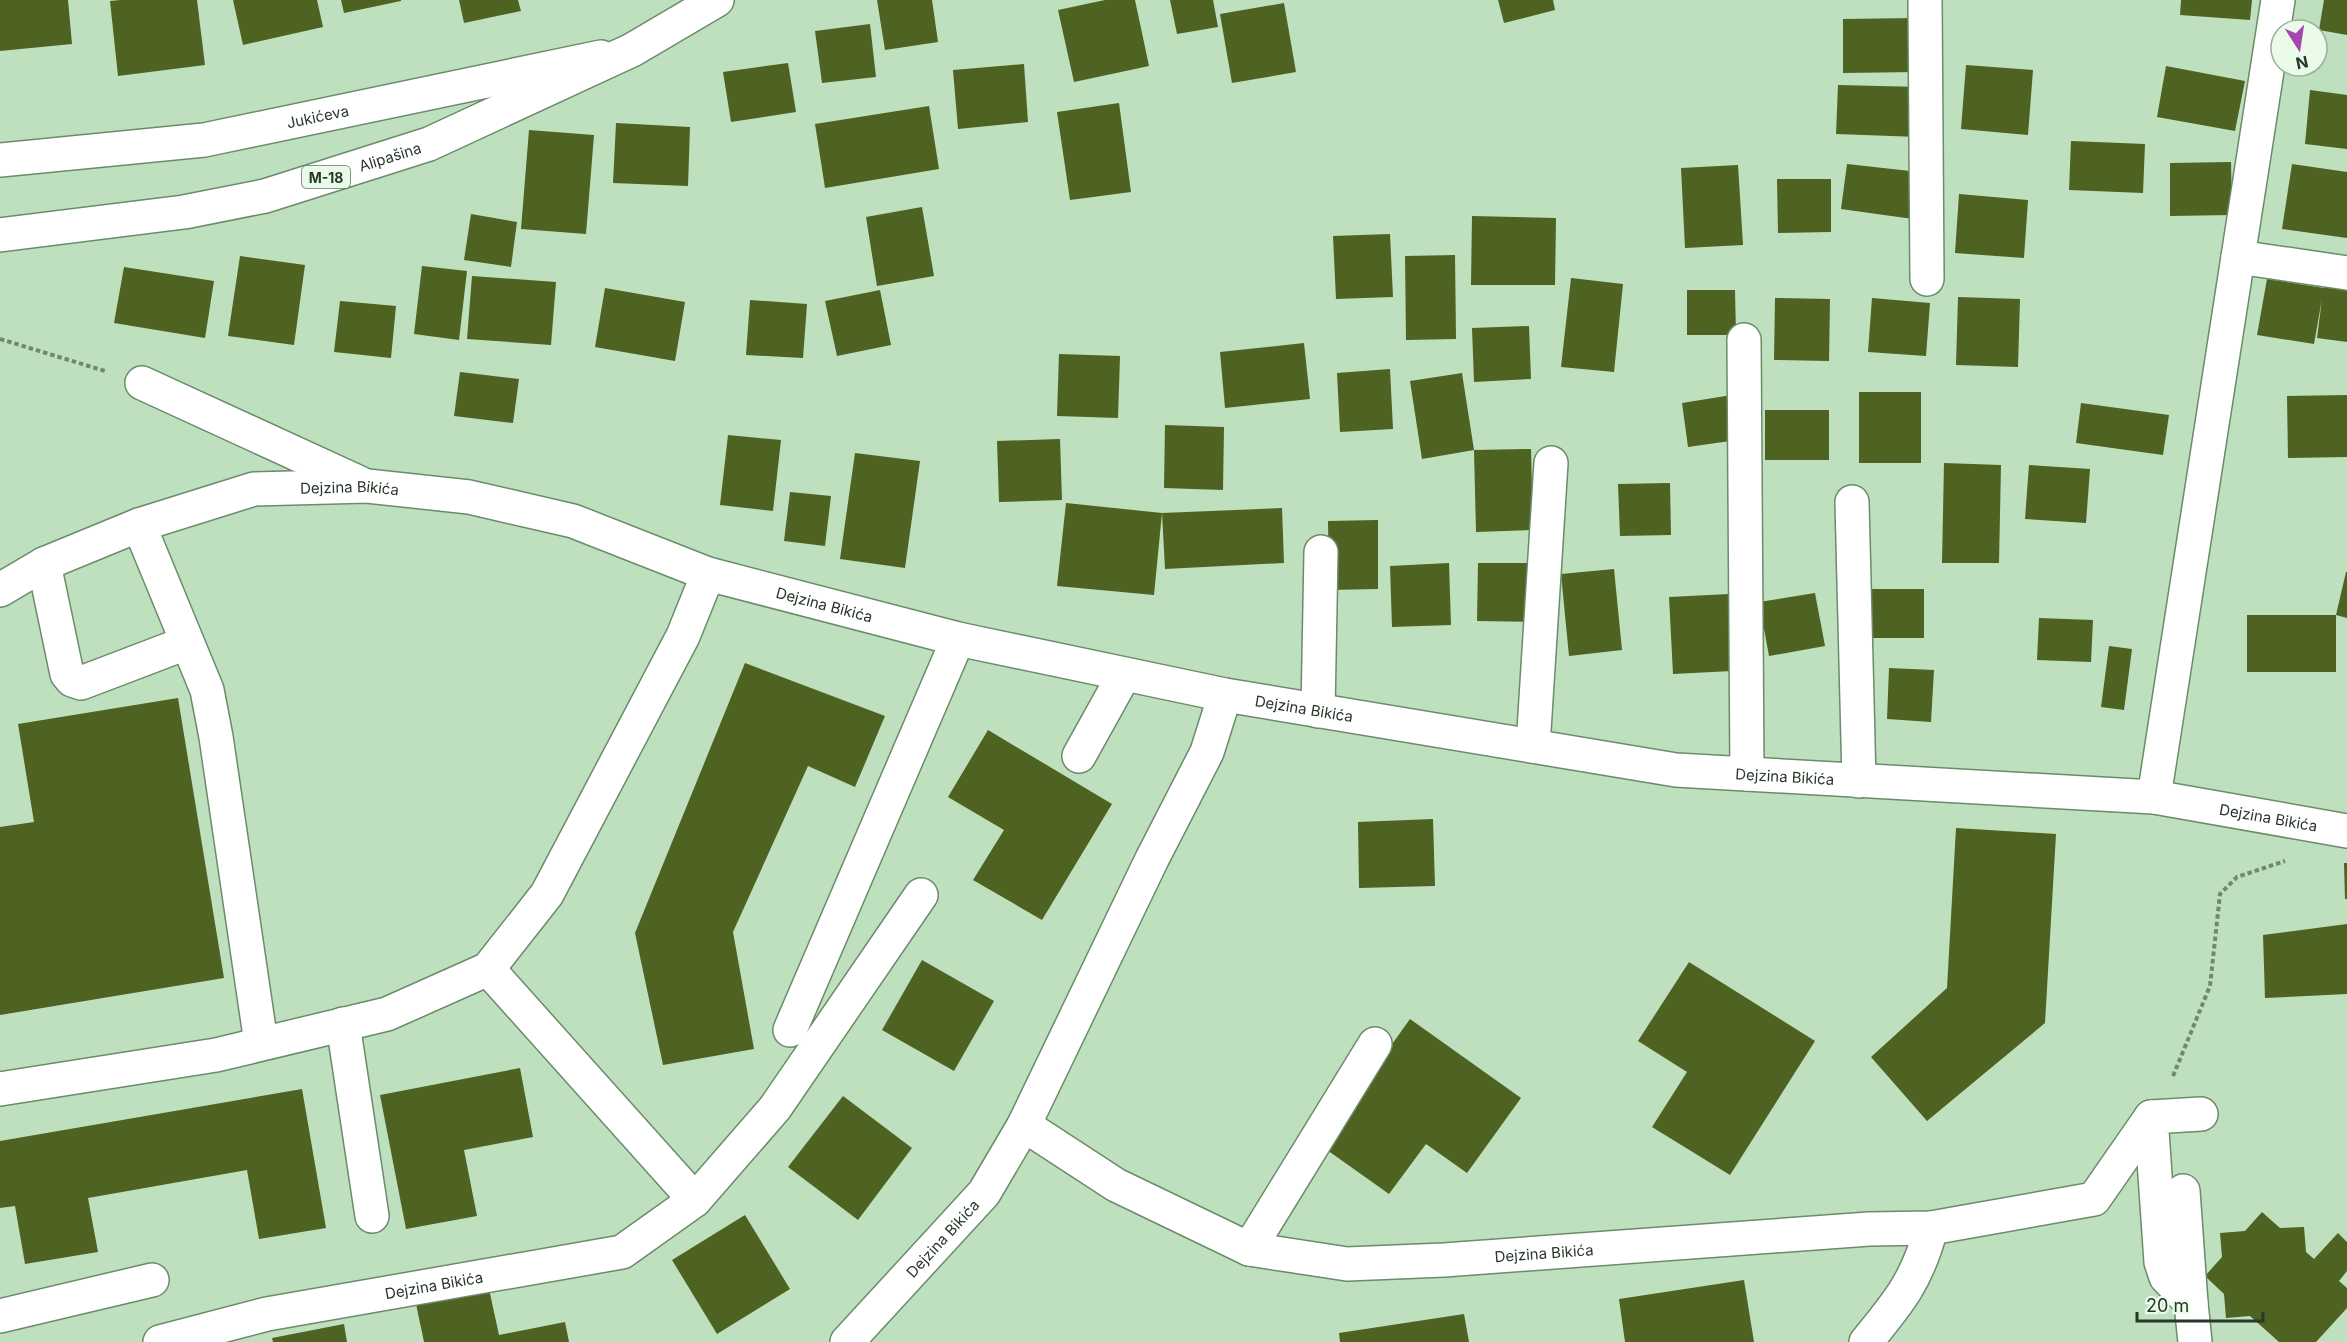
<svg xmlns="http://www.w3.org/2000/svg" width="2347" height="1342" viewBox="0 0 2347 1342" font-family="Inter,sans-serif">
	<rect width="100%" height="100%" fill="#bee0be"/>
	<g fill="#4e6221">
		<polygon points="0,0 68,0 72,44 0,51"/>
		<polygon points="120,0 197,0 205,65 118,76 110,1"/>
		<polygon points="233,0 317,0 323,27 243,45"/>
		<polygon points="341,0 401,0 401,1 344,13"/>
		<polygon points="459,0 518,0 521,11 464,23"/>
		<polygon points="877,0 932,0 938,42 885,50"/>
		<polygon points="1105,0 1135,0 1149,66 1074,82 1058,10"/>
		<polygon points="1170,0 1213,0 1218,27 1177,34"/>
		<polygon points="1498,0 1553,0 1555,10 1504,23"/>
		<polygon points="2181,0 2252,0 2250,20 2180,15"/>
		<polygon points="2324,0 2347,0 2347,35 2319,30"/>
		<polygon points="1284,3 1296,72 1232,83 1220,14"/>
		<polygon points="1916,18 1917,72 1843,73 1843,19"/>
		<polygon points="870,24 876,77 822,83 815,31"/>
		<polygon points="788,63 796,112 731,122 723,72"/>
		<polygon points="1024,64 1028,122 958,129 953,70"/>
		<polygon points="1966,65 2033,70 2028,135 1961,129"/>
		<polygon points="2166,66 2245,81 2235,131 2157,117"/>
		<polygon points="1838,85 1921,87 1919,137 1836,134"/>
		<polygon points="2310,90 2347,95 2347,149 2305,144"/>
		<polygon points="1119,103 1131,192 1070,200 1057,112"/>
		<polygon points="929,106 939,169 825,188 815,124"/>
		<polygon points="616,123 690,127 688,186 613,183"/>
		<polygon points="529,130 594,135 586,234 521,229"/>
		<polygon points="2071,141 2145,144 2143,193 2069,190"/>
		<polygon points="2231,162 2232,215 2170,216 2170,163"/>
		<polygon points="1847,164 1919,172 1913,219 1841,209"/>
		<polygon points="2292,164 2347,172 2347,238 2282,229"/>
		<polygon points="1738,165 1743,245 1685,248 1681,168"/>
		<polygon points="1777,179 1831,179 1831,232 1778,233"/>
		<polygon points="1959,194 2028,200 2024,258 1955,253"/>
		<polygon points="922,207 934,276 877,286 866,217"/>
		<polygon points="471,214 517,222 511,267 464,260"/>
		<polygon points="1472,216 1556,218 1555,285 1471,285"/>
		<polygon points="1390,234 1393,297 1336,299 1333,236"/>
		<polygon points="1455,255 1456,339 1406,340 1405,256"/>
		<polygon points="240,256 305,265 294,345 228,336"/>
		<polygon points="422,266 467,271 459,340 414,334"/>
		<polygon points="124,267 214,281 205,338 114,323"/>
		<polygon points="472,276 556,282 551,345 467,339"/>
		<polygon points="2326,277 2347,281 2347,342 2317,338 2322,299 2314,344 2257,335 2267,279 2324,288"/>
		<polygon points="1571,278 1623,284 1614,372 1561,367"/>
		<polygon points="605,288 685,302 675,361 595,347"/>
		<polygon points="880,290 891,345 837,356 825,301"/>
		<polygon points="1687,290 1735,290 1736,335 1687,335"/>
		<polygon points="1958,297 2020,299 2018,367 1956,365"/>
		<polygon points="1775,298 1830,299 1829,361 1774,360"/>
		<polygon points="1872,298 1930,303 1926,356 1868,352"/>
		<polygon points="750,300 807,304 803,358 746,355"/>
		<polygon points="340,301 396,306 391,358 334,352"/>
		<polygon points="1529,326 1531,379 1474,382 1472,328"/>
		<polygon points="1304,343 1310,399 1225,408 1220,352"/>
		<polygon points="1059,354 1120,356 1118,418 1057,416"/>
		<polygon points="1390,369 1393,429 1340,432 1337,373"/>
		<polygon points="460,372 519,379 513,423 454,416"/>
		<polygon points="1462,373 1474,450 1422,459 1410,381"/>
		<rect x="1859" y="392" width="62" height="71"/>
		<polygon points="1738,394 1744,439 1688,447 1682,403"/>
		<polygon points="2347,395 2347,457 2288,458 2287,396"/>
		<polygon points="2081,403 2169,415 2163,455 2076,443"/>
		<rect x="1765" y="410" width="64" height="50"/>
		<polygon points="1165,425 1224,427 1223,490 1164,488"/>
		<polygon points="728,435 781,440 773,511 720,505"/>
		<polygon points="1060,439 1062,500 999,502 997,441"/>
		<polygon points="1531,449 1533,530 1476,532 1474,450"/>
		<polygon points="855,453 920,461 905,568 840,559"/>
		<polygon points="1944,463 2001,465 1999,563 1942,563"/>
		<polygon points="2029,465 2090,469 2086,523 2025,519"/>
		<polygon points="1670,483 1671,535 1620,536 1618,484"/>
		<polygon points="790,492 831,496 825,546 784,541"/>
		<polygon points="1066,503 1162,513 1154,595 1057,586"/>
		<polygon points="1282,508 1284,563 1165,569 1162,513"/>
		<polygon points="1378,520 1378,589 1329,590 1328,521"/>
		<polygon points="1449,563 1451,625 1392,627 1390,566"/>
		<polygon points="1478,563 1540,563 1540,622 1477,621"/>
		<polygon points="1614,569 1622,650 1569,656 1561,574"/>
		<polygon points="2346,572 2347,572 2347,618 2336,615"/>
		<polygon points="1868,589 1924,589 1924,638 1867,638"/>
		<polygon points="1815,593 1825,646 1769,656 1759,602"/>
		<polygon points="1729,594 1732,671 1673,674 1669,597"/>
		<rect x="2247" y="615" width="89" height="57"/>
		<polygon points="2039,618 2093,620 2091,662 2037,660"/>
		<polygon points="2109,646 2132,649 2124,710 2101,707"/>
		<polygon points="745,663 885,716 855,787 808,766 733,932 754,1049 663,1065 635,933"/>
		<polygon points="1889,668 1934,670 1931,722 1887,719"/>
		<polygon points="178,698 224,978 0,1015 0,827 34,822 18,724"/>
		<polygon points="988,730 1112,804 1042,920 973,880 1004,830 948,797"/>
		<polygon points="1433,819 1435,886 1359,888 1358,822"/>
		<polygon points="1956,828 2056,834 2045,1023 1927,1121 1871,1057 1947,988"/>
		<polygon points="2344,863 2347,863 2347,899 2345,899"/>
		<polygon points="2347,924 2347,994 2265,998 2263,935"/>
		<polygon points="922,960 994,1001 954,1071 882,1030"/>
		<polygon points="1689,962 1815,1041 1730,1175 1652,1127 1687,1072 1638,1041"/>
		<polygon points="1410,1019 1521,1098 1467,1173 1426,1144 1389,1194 1320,1145"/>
		<polygon points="520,1068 533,1137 464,1150 477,1216 406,1229 380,1095"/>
		<polygon points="302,1089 326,1228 259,1239 247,1170 88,1198 98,1252 25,1264 15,1206 0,1208 0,1141"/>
		<polygon points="843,1096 912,1148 858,1220 788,1167"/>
		<polygon points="2262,1212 2280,1228 2304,1227 2306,1252 2314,1259 2338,1233 2347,1242 2347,1271 2339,1281 2347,1288 2347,1308 2316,1342 2279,1342 2250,1316 2226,1318 2224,1294 2205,1276 2222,1257 2220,1233 2245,1231"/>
		<polygon points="745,1215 790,1289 717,1334 672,1260"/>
		<polygon points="1744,1280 1754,1342 1625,1342 1619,1299"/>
		<polygon points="489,1289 499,1335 565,1322 569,1342 424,1342 416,1304"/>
		<polygon points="1464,1314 1469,1342 1340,1342 1339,1333"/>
		<polygon points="344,1324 347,1342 273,1342 272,1338"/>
	</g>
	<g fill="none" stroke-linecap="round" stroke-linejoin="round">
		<g stroke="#6b8b6b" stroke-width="36">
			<g id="minor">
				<polyline points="1925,0 1927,279"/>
				<path id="s1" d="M 0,160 L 204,140 L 601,57"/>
				<polyline points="2238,257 2347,273"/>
				<polyline points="1744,340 1747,774"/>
				<polyline points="142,383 360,483"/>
				<polyline points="1852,502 1859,781"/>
				<polyline points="139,525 207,690 216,737 261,1043"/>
				<polyline points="44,564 67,674 72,680 81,683 186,643"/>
				<path id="s2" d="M 0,590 L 44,564 L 139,525 L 254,489 L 367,486 L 469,497 L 573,521 L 708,574 L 958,639 L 1225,695 L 1676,770 L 2154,797 L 2347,831"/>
				<polyline points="1318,711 1321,552"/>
				<polyline points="1533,746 1551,463"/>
				<polyline points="1079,756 1124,675"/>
				<polyline points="2154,797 2278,0"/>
				<polyline points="488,969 695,1200 775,1108 921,895"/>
				<polyline points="343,1024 372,1216"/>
				<polyline points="790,1030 958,639"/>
				<polyline points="0,1089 216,1055 387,1014 488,969 547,894 683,636 708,574"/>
				<path id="s3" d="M 1024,1125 L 1116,1185 L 1249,1249 L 1347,1264 L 1444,1260 L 1869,1229 L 1931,1228 L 2094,1199 L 2151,1117"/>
				<polyline points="2183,1191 2191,1303"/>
				<polyline points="1249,1249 1375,1044"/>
				<polyline points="0,1316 152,1280"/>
				<path id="s4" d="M 160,1342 L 267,1314 L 622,1252 L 695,1200"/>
				<path id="s5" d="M 847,1342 L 984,1193 L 1024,1125 L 1152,859 L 1207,752 L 1225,695"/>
				<path d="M 1866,1342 C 1899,1302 1918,1279 1931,1228"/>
				<polyline points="2195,1342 2191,1303 2166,1277 2161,1262 2151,1117 2201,1114"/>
			</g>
		</g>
		<g stroke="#6b8b6b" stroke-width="36">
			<g id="major">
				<path id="s6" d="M 0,235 L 184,212 L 265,196 L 429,144 L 632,50 L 717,0"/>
			</g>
		</g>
		<g stroke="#708870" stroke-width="4" stroke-dasharray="4.5 3" stroke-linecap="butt">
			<polyline points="0,339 105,371"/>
			<polyline points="2173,1076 2210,986 2220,894 2237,877 2285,861"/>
		</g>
		<use href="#minor" stroke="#fff" stroke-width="33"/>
		<use href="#major" stroke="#fff" stroke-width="33"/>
	</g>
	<g text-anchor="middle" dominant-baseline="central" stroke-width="6" stroke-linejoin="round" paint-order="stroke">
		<rect fill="#eafbea" stroke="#637263" stroke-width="1.5" x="302" y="166" width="48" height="22" rx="4.5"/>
		<g font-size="14" font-weight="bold" fill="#293729">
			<text x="326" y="177">M-18</text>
		</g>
		<g font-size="15" fill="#293729" stroke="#eafbea">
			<text stroke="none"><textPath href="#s1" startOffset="321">Jukićeva</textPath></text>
			<text stroke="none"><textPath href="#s6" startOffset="399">Alipašina</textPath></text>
			<text stroke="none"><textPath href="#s2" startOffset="370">Dejzina Bikića</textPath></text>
			<text stroke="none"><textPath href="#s2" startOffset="862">Dejzina Bikića</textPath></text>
			<text stroke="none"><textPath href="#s2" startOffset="1353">Dejzina Bikića</textPath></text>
			<text stroke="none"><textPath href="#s2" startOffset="1839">Dejzina Bikića</textPath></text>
			<text stroke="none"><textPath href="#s2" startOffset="2325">Dejzina Bikića</textPath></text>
			<text stroke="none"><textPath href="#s5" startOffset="141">Dejzina Bikića</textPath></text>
			<text stroke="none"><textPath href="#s3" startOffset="554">Dejzina Bikića</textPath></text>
			<text stroke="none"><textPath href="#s4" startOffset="280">Dejzina Bikića</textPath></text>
		</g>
	</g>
	<g transform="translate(2299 48) rotate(168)"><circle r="28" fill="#eafbea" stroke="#9dad9d" stroke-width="1.5"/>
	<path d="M0-4.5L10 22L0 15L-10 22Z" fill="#a645ad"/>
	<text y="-9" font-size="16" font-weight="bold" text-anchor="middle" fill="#293729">N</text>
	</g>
	<path d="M2137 1312v9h126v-9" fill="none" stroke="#293729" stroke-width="3"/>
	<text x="2146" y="1312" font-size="18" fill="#293729" stroke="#eafbea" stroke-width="4.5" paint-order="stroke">20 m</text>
</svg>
